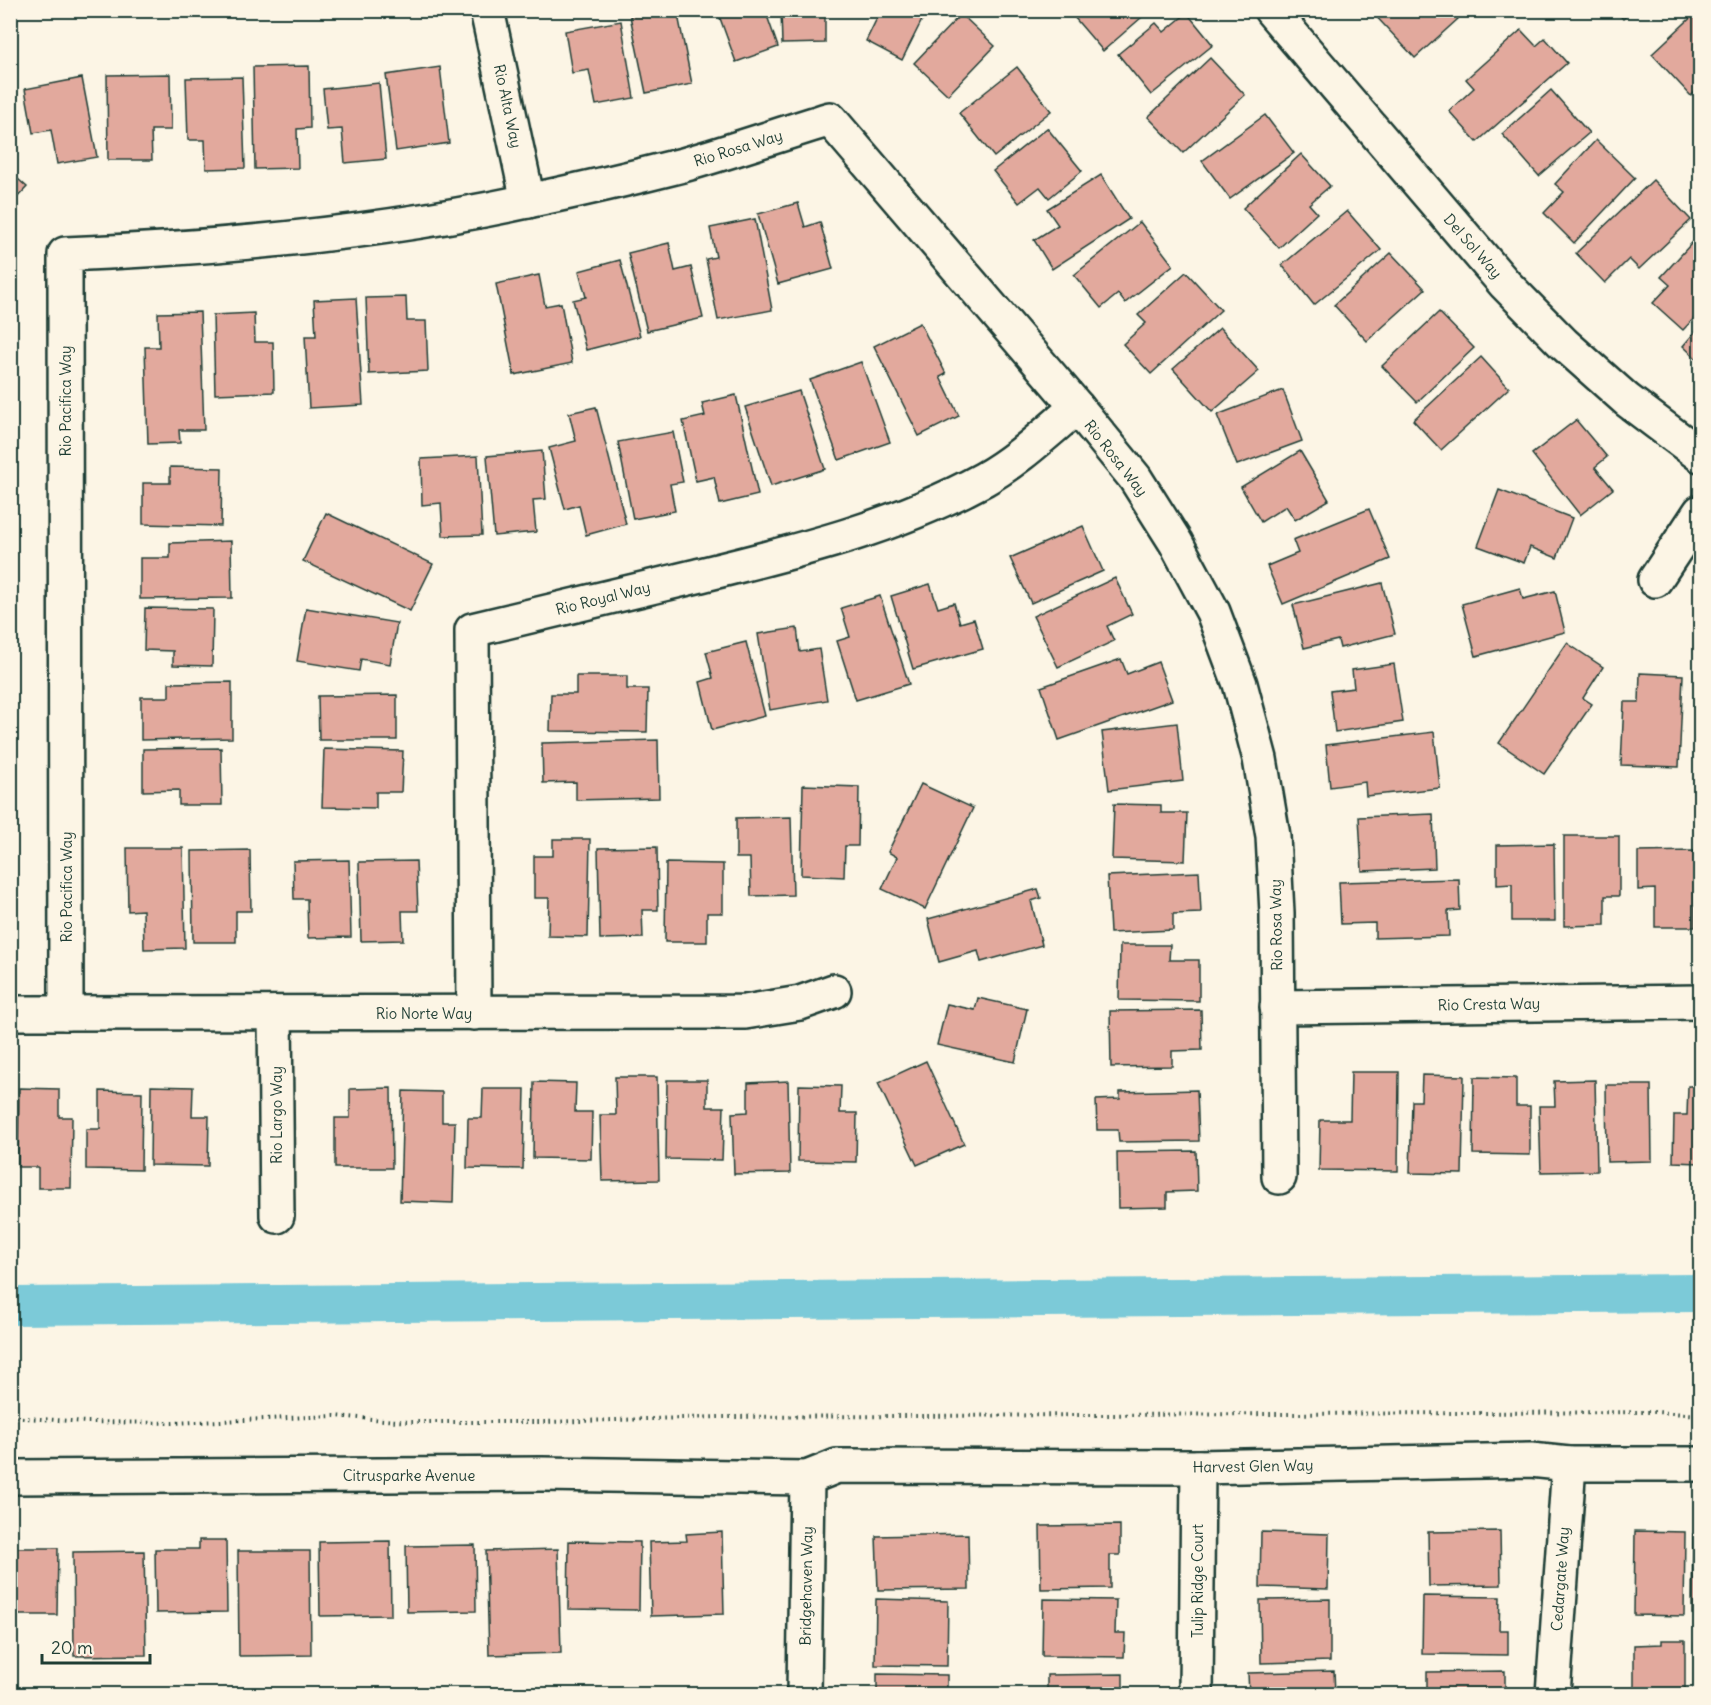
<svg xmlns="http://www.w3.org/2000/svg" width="1711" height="1705" viewBox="0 0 1711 1705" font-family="Delius,sans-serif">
	<rect width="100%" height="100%" fill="#fcf5e5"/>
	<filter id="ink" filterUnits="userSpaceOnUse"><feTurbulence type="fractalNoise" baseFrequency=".0167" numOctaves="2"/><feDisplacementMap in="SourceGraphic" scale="12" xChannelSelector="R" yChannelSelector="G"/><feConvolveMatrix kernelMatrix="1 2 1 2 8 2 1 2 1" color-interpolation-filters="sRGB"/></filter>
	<g filter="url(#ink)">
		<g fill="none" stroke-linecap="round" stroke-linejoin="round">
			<polyline stroke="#7bcad8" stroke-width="38" points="10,1306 1700,1293"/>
		</g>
		<g fill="#e2a99d" stroke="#1f3d34" stroke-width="1.5">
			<polygon points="654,10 677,10 692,84 646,93 630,16"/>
			<polygon points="717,10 765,10 778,47 736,62"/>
			<polygon points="781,10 825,10 825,43 782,44"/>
			<polygon points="867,10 927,10 902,60 866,41 878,16"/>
			<polygon points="1068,10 1149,10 1149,11 1103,51"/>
			<polygon points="1450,10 1458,19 1415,58 1371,11"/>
			<polygon points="1615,10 1633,10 1623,19"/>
			<polygon points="1699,10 1700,87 1691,96 1652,54"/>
			<polygon points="1187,13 1213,45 1151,95 1118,54 1156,23 1164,32"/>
			<polygon points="961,14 995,46 948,95 914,63"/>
			<polygon points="621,21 634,98 596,105 589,70 572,73 565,31"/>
			<polygon points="1521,30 1536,46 1545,38 1567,63 1477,142 1449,111 1474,88 1466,79"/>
			<polygon points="1210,58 1245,95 1183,153 1148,117"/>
			<polygon points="309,66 310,128 297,129 298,168 255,169 253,67"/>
			<polygon points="440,67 449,143 396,151 386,75"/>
			<polygon points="1017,67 1051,111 994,157 959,113"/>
			<polygon points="170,74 171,130 151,130 152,160 108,160 107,75"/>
			<polygon points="242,77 245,168 206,169 205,140 188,140 186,78"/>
			<polygon points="82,78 97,157 57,164 51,130 33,133 25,89"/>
			<polygon points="379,83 386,159 345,163 342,129 327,130 323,89"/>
			<polygon points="1551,90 1589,133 1539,176 1502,134"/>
			<polygon points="1265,115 1294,153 1230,199 1202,161"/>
			<polygon points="1047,128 1082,171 1049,198 1040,187 1019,203 993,171"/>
			<polygon points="1596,140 1635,178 1574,243 1544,213 1564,192 1555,184"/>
			<polygon points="1301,154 1330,186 1309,204 1317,213 1279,248 1243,208"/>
			<polygon points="10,172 27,187 10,205"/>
			<polygon points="1101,175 1129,219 1052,269 1034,240 1058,225 1047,209"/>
			<polygon points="1653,180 1691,220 1639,269 1629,259 1605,283 1576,253"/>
			<polygon points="798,203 805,227 820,222 833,269 778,284 758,214"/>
			<polygon points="1347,211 1381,250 1314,305 1282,265"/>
			<polygon points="755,219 772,310 718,320 706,259 716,257 710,228"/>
			<polygon points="1140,222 1173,265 1125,303 1118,294 1101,308 1074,275"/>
			<polygon points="1700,234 1700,312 1683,330 1653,303 1670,285 1661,277"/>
			<polygon points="669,243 675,271 691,267 703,318 647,331 628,253"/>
			<polygon points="1391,253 1425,289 1367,341 1334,305"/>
			<polygon points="620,260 640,336 586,350 573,300 586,297 579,271"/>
			<polygon points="1186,272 1221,310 1151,374 1123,344 1146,323 1138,315"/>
			<polygon points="539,275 545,306 561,303 572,363 514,375 496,284"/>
			<polygon points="406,297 407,321 426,321 428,371 369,374 366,298"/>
			<polygon points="356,298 363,405 309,408 305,336 316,336 314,300"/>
			<polygon points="200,312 204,430 179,430 180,443 148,444 145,347 159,347 158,313"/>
			<polygon points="1439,312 1474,348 1417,402 1382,366"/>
			<polygon points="254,313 255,342 273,342 274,392 215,394 213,315"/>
			<polygon points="920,323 946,374 940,377 959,416 919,436 874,346"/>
			<polygon points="1700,326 1700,362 1683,346"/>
			<polygon points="1220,328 1259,371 1212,412 1173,369"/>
			<polygon points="1481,357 1509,388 1441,450 1413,420"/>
			<polygon points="861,362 890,442 839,460 810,380"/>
			<polygon points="1283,390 1302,441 1237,465 1217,415"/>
			<polygon points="799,391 825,469 771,486 745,407"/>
			<polygon points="736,395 758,495 720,504 714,477 696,481 683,421 705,416 702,403"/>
			<polygon points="596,407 626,524 586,535 579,505 565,509 549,448 576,441 569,413"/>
			<polygon points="1576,420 1607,457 1595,467 1613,489 1580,515 1532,454"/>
			<polygon points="673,432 683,482 670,484 675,511 633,519 618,442"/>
			<polygon points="542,451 546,499 533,500 536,532 494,536 487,456"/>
			<polygon points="1300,451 1329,500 1295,520 1286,506 1261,522 1241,487"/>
			<polygon points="478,456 482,535 443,536 441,503 422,505 421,459"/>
			<polygon points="170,467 222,468 221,526 143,524 143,483 170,483"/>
			<polygon points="1499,490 1572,518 1557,558 1530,547 1524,563 1478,546"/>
			<polygon points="1369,509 1390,559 1283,604 1267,566 1298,553 1293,540"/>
			<polygon points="326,513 433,564 410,611 303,561"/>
			<polygon points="1083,526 1103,571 1031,603 1010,558"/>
			<polygon points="231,541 232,598 140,599 140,558 170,558 170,543"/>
			<polygon points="1115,578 1132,614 1107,626 1114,641 1058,667 1033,616"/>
			<polygon points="1382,583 1395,634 1340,648 1338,640 1304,648 1293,605"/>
			<polygon points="930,584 938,608 954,603 960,623 974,619 983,649 913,669 891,596"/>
			<polygon points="1520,588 1523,599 1555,591 1565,632 1476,656 1462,604"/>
			<polygon points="880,596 909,684 856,700 837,641 850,637 841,608"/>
			<polygon points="145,608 213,609 212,666 173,665 173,651 144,650"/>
			<polygon points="306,608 397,623 390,664 361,659 359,671 297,661"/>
			<polygon points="797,628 800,652 819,649 827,700 770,710 758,634"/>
			<polygon points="746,642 765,716 712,730 700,682 713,678 706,652"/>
			<polygon points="1567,643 1603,667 1583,698 1592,704 1544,774 1499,743"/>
			<polygon points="1121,659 1127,674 1158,662 1172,700 1059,740 1041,687"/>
			<polygon points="1394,664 1403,722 1335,732 1330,691 1354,688 1352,670"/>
			<polygon points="1640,673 1683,675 1679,767 1621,765 1624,702 1639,702"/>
			<polygon points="576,676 627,676 627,689 648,689 647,732 550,731 551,694 576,694"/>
			<polygon points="232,682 232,738 141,740 141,697 169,697 169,683"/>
			<polygon points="397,695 397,740 319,740 318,696"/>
			<polygon points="1177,723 1183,781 1109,790 1102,732"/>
			<polygon points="1434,732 1440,788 1366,796 1365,782 1330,787 1326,745"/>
			<polygon points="658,740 659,798 576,800 576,782 543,783 542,743"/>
			<polygon points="221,748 222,805 179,805 179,790 143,791 143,749"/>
			<polygon points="324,749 403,751 401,792 376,792 376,808 322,807"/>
			<polygon points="921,784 973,808 925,909 882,889 897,857 888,852"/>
			<polygon points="803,785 859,787 858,846 845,846 844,877 801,875"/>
			<polygon points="1114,804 1161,805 1161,813 1187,813 1185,861 1112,859"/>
			<polygon points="1433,814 1435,868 1362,871 1359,817"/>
			<polygon points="791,817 793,895 751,896 750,858 736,858 736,818"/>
			<polygon points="1564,836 1619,836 1619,896 1605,896 1605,925 1564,926"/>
			<polygon points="553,839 590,839 588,937 548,936 549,898 534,898 534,856 553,856"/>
			<polygon points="1554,844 1555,921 1512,921 1512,884 1497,885 1497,845"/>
			<polygon points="657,847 658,910 642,910 643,938 600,939 598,848"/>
			<polygon points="127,848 183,848 185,948 144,949 143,910 128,911"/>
			<polygon points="250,850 251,911 236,911 236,942 193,942 192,851"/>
			<polygon points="1694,851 1695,927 1655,927 1655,889 1638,890 1638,852"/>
			<polygon points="349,860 351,937 308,938 307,899 294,899 293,861"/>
			<polygon points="416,861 418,911 402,911 403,940 361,941 359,862"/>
			<polygon points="666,863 723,864 723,913 707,913 707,942 665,942"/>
			<polygon points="1199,872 1201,913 1173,914 1173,930 1110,933 1107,876"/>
			<polygon points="1459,879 1460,910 1448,911 1449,936 1375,938 1375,923 1341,924 1339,882"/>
			<polygon points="1038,889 1041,898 1031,901 1042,945 981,962 978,951 939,962 928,919"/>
			<polygon points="1120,945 1170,945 1169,960 1199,960 1199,1001 1119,1000"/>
			<polygon points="978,998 1027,1009 1015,1062 937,1045 947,1004 975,1010"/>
			<polygon points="1201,1010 1202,1050 1172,1051 1172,1066 1111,1067 1110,1011"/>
			<polygon points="926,1061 964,1144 917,1165 878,1083"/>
			<polygon points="1351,1072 1399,1072 1398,1171 1319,1170 1320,1120 1350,1120"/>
			<polygon points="1422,1075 1464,1076 1462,1174 1410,1173 1412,1101 1421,1101"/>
			<polygon points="615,1077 657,1077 659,1180 602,1181 600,1115 616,1115"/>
			<polygon points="1474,1077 1516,1078 1516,1106 1530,1106 1530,1155 1473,1154"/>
			<polygon points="667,1080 707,1080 707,1107 724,1107 722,1160 666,1159"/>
			<polygon points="1595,1080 1597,1171 1541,1172 1539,1106 1555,1106 1554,1081"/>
			<polygon points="788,1081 790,1173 734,1174 732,1113 748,1112 748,1083"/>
			<polygon points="534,1082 576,1083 575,1112 592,1112 591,1159 533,1158"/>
			<polygon points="799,1085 841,1086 840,1113 857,1113 856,1162 798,1161"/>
			<polygon points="1606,1085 1651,1085 1652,1161 1607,1162"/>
			<polygon points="151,1086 193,1087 192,1116 209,1116 208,1166 150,1165"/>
			<polygon points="1688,1086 1700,1086 1700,1163 1673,1162 1674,1115 1687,1115"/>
			<polygon points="19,1088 59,1089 59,1117 72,1117 71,1188 38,1188 38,1167 18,1167"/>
			<polygon points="391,1088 392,1168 335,1168 335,1118 350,1118 350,1089"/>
			<polygon points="483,1089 525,1089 523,1169 467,1168 468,1118 482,1118"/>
			<polygon points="1197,1090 1199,1141 1119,1142 1118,1130 1097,1130 1096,1100 1120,1099 1120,1092"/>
			<polygon points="100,1091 142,1092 141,1170 86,1169 86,1129 100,1129"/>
			<polygon points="403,1091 442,1092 442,1122 455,1122 453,1203 400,1201"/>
			<polygon points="1196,1151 1197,1191 1167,1192 1167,1207 1118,1208 1117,1152"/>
			<polygon points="1120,1525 1120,1555 1110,1555 1110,1588 1041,1589 1040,1526"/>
			<polygon points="1500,1531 1501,1585 1429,1586 1428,1532"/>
			<polygon points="1635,1531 1685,1532 1684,1616 1634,1615"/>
			<polygon points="722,1532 724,1614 651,1616 649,1542 687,1541 686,1534"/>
			<polygon points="1261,1532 1329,1534 1328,1589 1260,1587"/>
			<polygon points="968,1534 969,1589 878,1590 876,1536"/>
			<polygon points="1693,1534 1700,1534 1700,1615 1692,1614"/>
			<polygon points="199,1540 226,1540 227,1612 156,1613 155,1549 199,1549"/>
			<polygon points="390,1541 391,1615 320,1616 319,1542"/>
			<polygon points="569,1541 640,1542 639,1610 568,1609"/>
			<polygon points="475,1545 476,1611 407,1612 406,1546"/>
			<polygon points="10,1548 58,1548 57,1615 10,1615"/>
			<polygon points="558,1549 561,1653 489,1655 486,1551"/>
			<polygon points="144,1551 146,1655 74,1656 73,1552"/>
			<polygon points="238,1551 310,1551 311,1655 239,1656"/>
			<polygon points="1423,1596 1500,1597 1499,1630 1508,1630 1508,1655 1422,1654"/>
			<polygon points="876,1599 948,1601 947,1666 875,1665"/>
			<polygon points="1043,1599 1116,1600 1115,1633 1125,1633 1124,1657 1042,1656"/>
			<polygon points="1330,1599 1330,1661 1261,1663 1260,1600"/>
			<polygon points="1662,1640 1685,1640 1685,1694 1634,1694 1634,1645 1662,1644"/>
			<polygon points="1695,1643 1700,1643 1700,1694 1694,1694"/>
			<polygon points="1334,1671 1335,1694 1249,1694 1248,1673"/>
			<polygon points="1505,1671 1505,1694 1427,1694 1427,1672"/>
			<polygon points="877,1674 947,1675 947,1694 877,1694"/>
			<polygon points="1123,1674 1123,1694 1047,1694 1047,1675"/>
		</g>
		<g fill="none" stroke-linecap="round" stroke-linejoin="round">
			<g stroke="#1f3d34" stroke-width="38">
				<g id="minor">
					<polyline points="487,10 528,201"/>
					<polyline points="1271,10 1505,284 1564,344 1627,400 1700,455"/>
					<polyline points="1655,580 1700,512"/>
					<polyline points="1277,1007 1700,1002"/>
					<polyline points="10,1013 745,1012 800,1003 834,991"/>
					<path d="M 66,1013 L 65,254 C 220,248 376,234 528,201 C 580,190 632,178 683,165 C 732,151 781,134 830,119 L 1077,407 L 1135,478 L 1176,543 L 1213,612 L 1240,684 L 1260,759 L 1273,836 L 1277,913 L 1279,1177"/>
					<polyline points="275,1013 277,1216"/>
					<path d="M 474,1013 L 472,630 C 547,612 622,594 697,576 C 794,552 895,528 984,479 C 1018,460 1047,432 1077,407"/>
					<polyline points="10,1477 542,1474 807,1478 837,1466 1198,1467 1531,1460 1569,1464 1700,1464"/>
					<polyline points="804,1694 807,1478"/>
					<polyline points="1196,1694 1198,1467"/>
					<polyline points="1553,1694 1569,1464"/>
				</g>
			</g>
			<polyline stroke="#1f3d34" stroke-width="4" stroke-dasharray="1.5 4.5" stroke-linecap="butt" points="10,1417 86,1422 173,1423 335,1416 409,1422 545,1422 719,1417 1657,1412 1700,1415"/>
			<use href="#minor" stroke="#fcf5e5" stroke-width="33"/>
		</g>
	</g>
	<g text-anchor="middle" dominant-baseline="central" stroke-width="6" stroke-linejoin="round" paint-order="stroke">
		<g font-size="15" fill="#1f3d34" stroke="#fcf5e5">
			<text transform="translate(508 106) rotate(78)">Rio Alta Way</text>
			<text transform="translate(738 148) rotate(-17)">Rio Rosa Way</text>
			<text transform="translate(1473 246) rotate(49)">Del Sol Way</text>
			<text transform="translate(65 401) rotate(-90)">Rio Pacifica Way</text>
			<text transform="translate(1116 458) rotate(52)">Rio Rosa Way</text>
			<text transform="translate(603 598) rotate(-14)">Rio Royal Way</text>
			<text transform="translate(66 887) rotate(-90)">Rio Pacifica Way</text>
			<text transform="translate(1276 925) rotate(-91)">Rio Rosa Way</text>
			<text transform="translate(1489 1004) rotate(-1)">Rio Cresta Way</text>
			<text x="424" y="1013">Rio Norte Way</text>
			<text transform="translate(276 1115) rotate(-90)">Rio Largo Way</text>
			<text transform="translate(1253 1466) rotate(-1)">Harvest Glen Way</text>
			<text x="409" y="1475">Citrusparke Avenue</text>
			<text transform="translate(1560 1579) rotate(-86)">Cedargate Way</text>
			<text transform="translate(1197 1581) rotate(-90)">Tulip Ridge Court</text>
			<text transform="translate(806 1586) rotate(-89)">Bridgehaven Way</text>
		</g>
	</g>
	<rect width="1711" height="1705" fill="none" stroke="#fcf5e5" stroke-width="36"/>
	<rect x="18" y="18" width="1675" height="1669" fill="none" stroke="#1f3d34" stroke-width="2" filter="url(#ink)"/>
	<path d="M42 1654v9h108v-9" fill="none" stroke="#1f3d34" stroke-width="3"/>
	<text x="51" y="1654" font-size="18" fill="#1f3d34" stroke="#fcf5e5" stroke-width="4.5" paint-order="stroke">20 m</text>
</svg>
